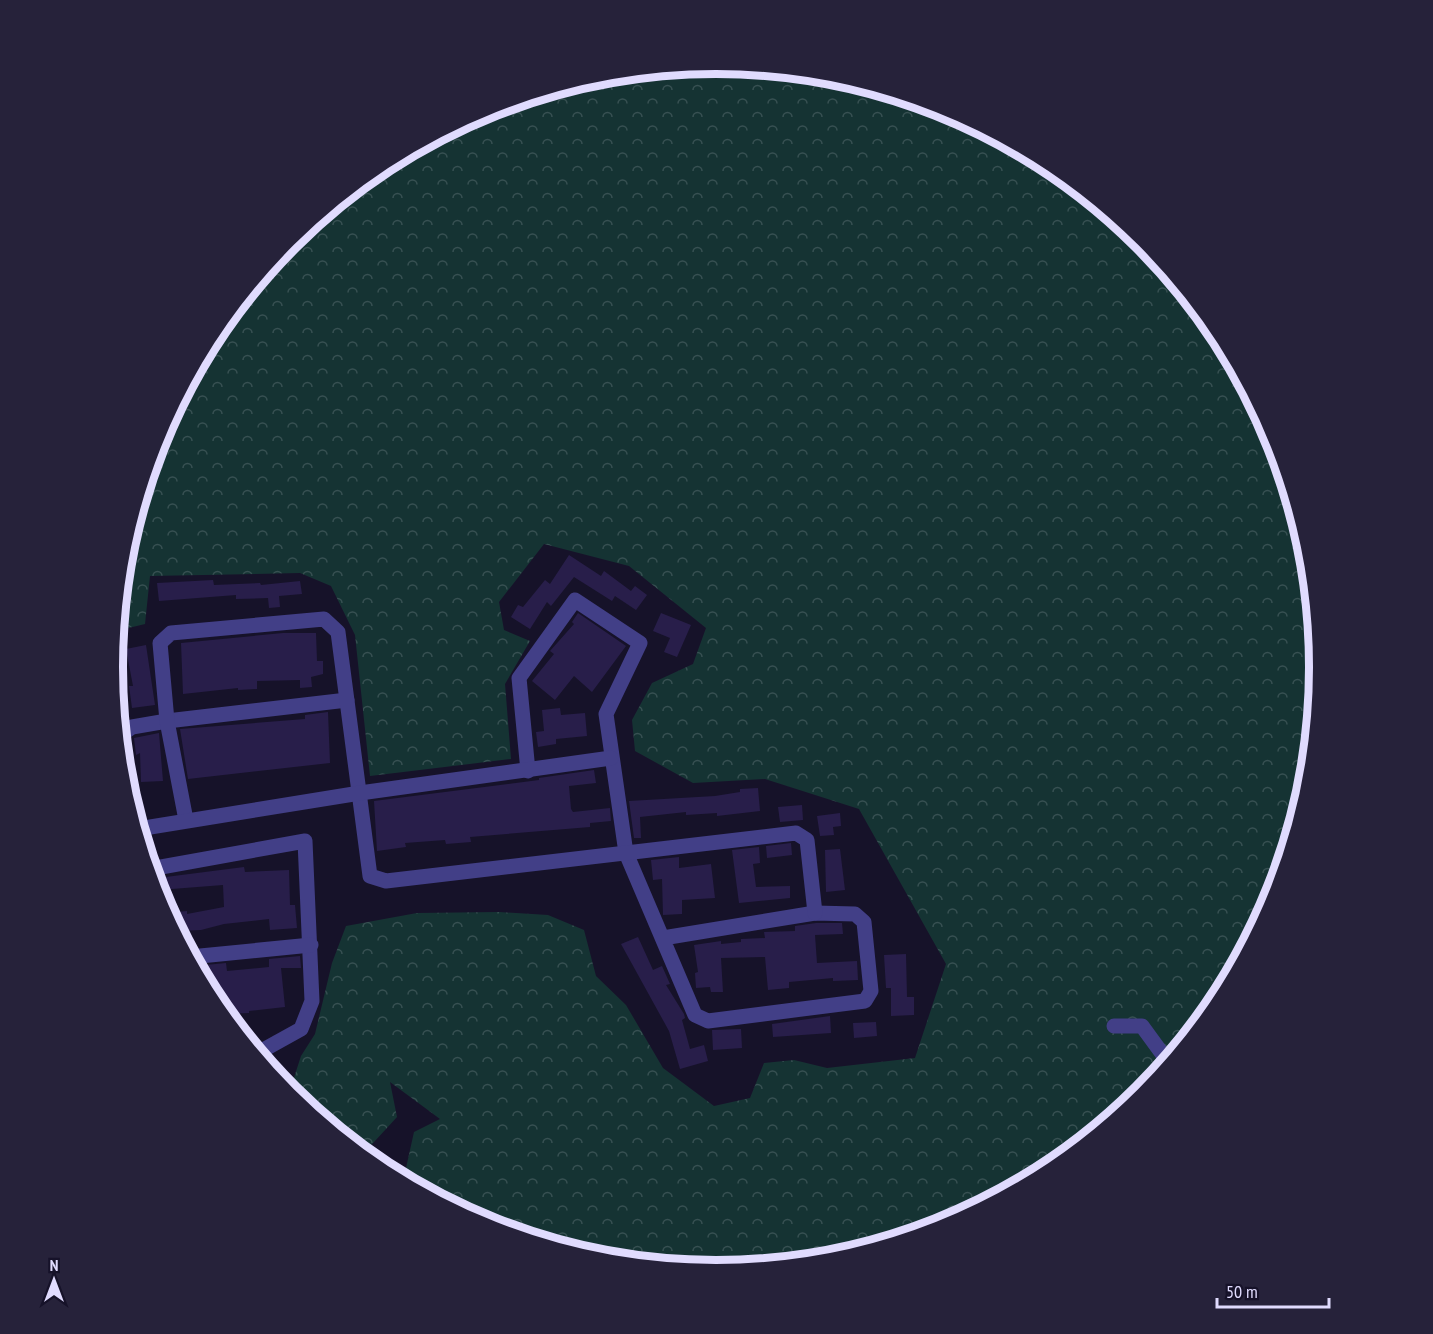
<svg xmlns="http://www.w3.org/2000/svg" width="1433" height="1334" viewBox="0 0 1433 1334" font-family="'PT Sans Narrow',sans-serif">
	<defs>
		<pattern id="forest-crowns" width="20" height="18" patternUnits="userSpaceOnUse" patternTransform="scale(1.5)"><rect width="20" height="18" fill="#153333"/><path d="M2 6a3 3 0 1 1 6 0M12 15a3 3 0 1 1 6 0" fill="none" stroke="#375052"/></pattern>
	</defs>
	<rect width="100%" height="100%" fill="#161229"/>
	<polygon fill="url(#forest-crowns)" points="717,63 835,75 948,109 1052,165 1144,240 1219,332 1275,436 1309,550 1320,667 1309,785 1274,898 1219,1003 1143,1094 1052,1169 947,1225 834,1259 716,1271 598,1259 485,1225 391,1175 406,1168 414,1132 440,1119 390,1082 397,1117 363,1154 289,1093 301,1056 315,1034 332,963 346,926 417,913 499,912 548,915 584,930 596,976 626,1005 663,1068 714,1106 750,1098 764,1063 794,1060 827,1068 915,1058 946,964 859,809 765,779 693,783 635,751 632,720 652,683 693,664 706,628 629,566 544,544 499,602 504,630 530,641 505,684 511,759 370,776 355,635 331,586 300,573 150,576 145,624 116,631 124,549 159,436 214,331 290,240 381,165 486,109 599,75"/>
	<g fill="#281e4a">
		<polygon points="569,555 601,576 604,571 631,591 635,586 647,595 636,610 615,596 612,601 574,577 551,606 547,602 530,629 511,617 518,605 523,607 545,580 550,584"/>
		<polygon points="213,580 214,585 260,583 261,585 300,581 302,594 279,596 280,607 269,608 268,598 236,599 236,595 159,601 157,583"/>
		<polygon points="578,613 626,646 592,692 574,676 555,700 532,681 554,654 550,651 574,624 572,622"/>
		<polygon points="661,613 691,625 677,657 664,652 670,638 653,631"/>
		<polygon points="283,633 316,633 317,661 323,661 323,674 311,677 312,687 300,688 300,680 257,681 257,689 238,690 238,688 183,694 181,643"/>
		<polygon points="146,645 155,705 132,708 129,686 133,686 126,649"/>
		<polygon points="560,708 561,715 585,713 587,736 556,739 556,744 538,747 536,732 544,731 542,710"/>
		<polygon points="328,712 330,763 188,779 180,729 305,719 305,715"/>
		<polygon points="159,733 163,781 141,782 140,753 136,755 134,738"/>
		<polygon points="594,770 596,783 569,786 571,809 573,812 610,808 611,821 590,823 590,827 470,837 471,842 446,844 445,840 405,843 406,847 377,851 374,801 539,780 539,778"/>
		<polygon points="758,788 760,811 717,816 717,813 686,815 686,812 640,817 641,838 634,838 629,801 715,796 740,792 740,789"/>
		<polygon points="802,805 803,820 780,822 778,807"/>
		<polygon points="840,813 841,826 833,827 834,835 820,836 817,816"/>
		<polygon points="791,843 792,855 767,858 766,846"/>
		<polygon points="759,847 760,863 753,864 756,887 790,886 790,898 739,903 732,850"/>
		<polygon points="840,849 845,890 826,892 825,850"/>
		<polygon points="679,857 679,868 711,864 715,898 682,900 682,914 663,915 662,879 653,880 651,860"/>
		<polygon points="244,867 245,872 289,870 290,905 295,905 297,928 270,930 269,919 224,924 201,930 176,931 166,913 187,911 187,914 224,907 223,885 159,890 158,878"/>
		<polygon points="816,923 842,923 843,934 815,935 817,963 857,961 858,980 833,981 833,978 789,982 789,988 768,990 765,957 721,958 723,992 711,992 710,987 696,988 695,973 698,972 694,945 721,941 721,944 741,942 741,939 765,938 764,932 795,931 795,926"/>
		<polygon points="638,937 653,970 662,966 670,984 666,985 684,1014 685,1018 682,1020 690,1049 704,1045 708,1061 680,1069 669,1031 621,944"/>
		<polygon points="906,954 907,997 914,997 914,1015 891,1016 891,988 886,988 884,955"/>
		<polygon points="300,956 301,968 281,968 285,1007 249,1011 249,1013 224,1014 214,1002 195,966 226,963 227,971 269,967 269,959"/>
		<polygon points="830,1016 831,1033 773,1037 772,1024"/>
		<polygon points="876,1022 877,1036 854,1038 853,1023"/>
		<polygon points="741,1029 742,1048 713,1050 712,1030"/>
	</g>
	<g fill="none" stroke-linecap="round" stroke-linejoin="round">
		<g stroke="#423f87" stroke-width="15">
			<polyline points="119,736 132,727 167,721 347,700"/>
			<polyline points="528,771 519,678 575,600 640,643 606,714 626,853 695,1015 708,1021 865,1001 871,991 864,922 855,914 815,913 663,938"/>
			<polyline points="186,820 167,721 160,643 171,633 324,619 338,632 370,876 386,881 796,833 807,840 815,913"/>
			<polyline points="138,829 360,793 611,758"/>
			<polyline points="150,869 305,841 312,1001 301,1029 256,1054"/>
			<polyline points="190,957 311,945"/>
			<polyline points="1114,1026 1142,1026 1169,1063"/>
		</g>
	</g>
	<path d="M0 0H1433V1334H0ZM123 667a593 593 0 1 1 1186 0a593 593 0 1 1-1186 0Z" fill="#26223a" fill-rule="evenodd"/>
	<path fill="none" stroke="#e0dbfe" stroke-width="8" d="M123 667a593 593 0 1 1 1186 0a593 593 0 1 1-1186 0Z"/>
	<g transform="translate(54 1280)" stroke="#161229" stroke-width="4.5" paint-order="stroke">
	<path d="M0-4.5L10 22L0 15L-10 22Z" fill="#e0dbfe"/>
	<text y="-9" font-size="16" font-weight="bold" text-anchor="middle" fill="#e0dbfe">N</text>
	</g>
	<path d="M1217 1298v9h112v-9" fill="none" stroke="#e0dbfe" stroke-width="3"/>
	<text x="1226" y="1298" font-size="18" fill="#e0dbfe" stroke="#161229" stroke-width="4.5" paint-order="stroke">50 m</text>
</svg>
